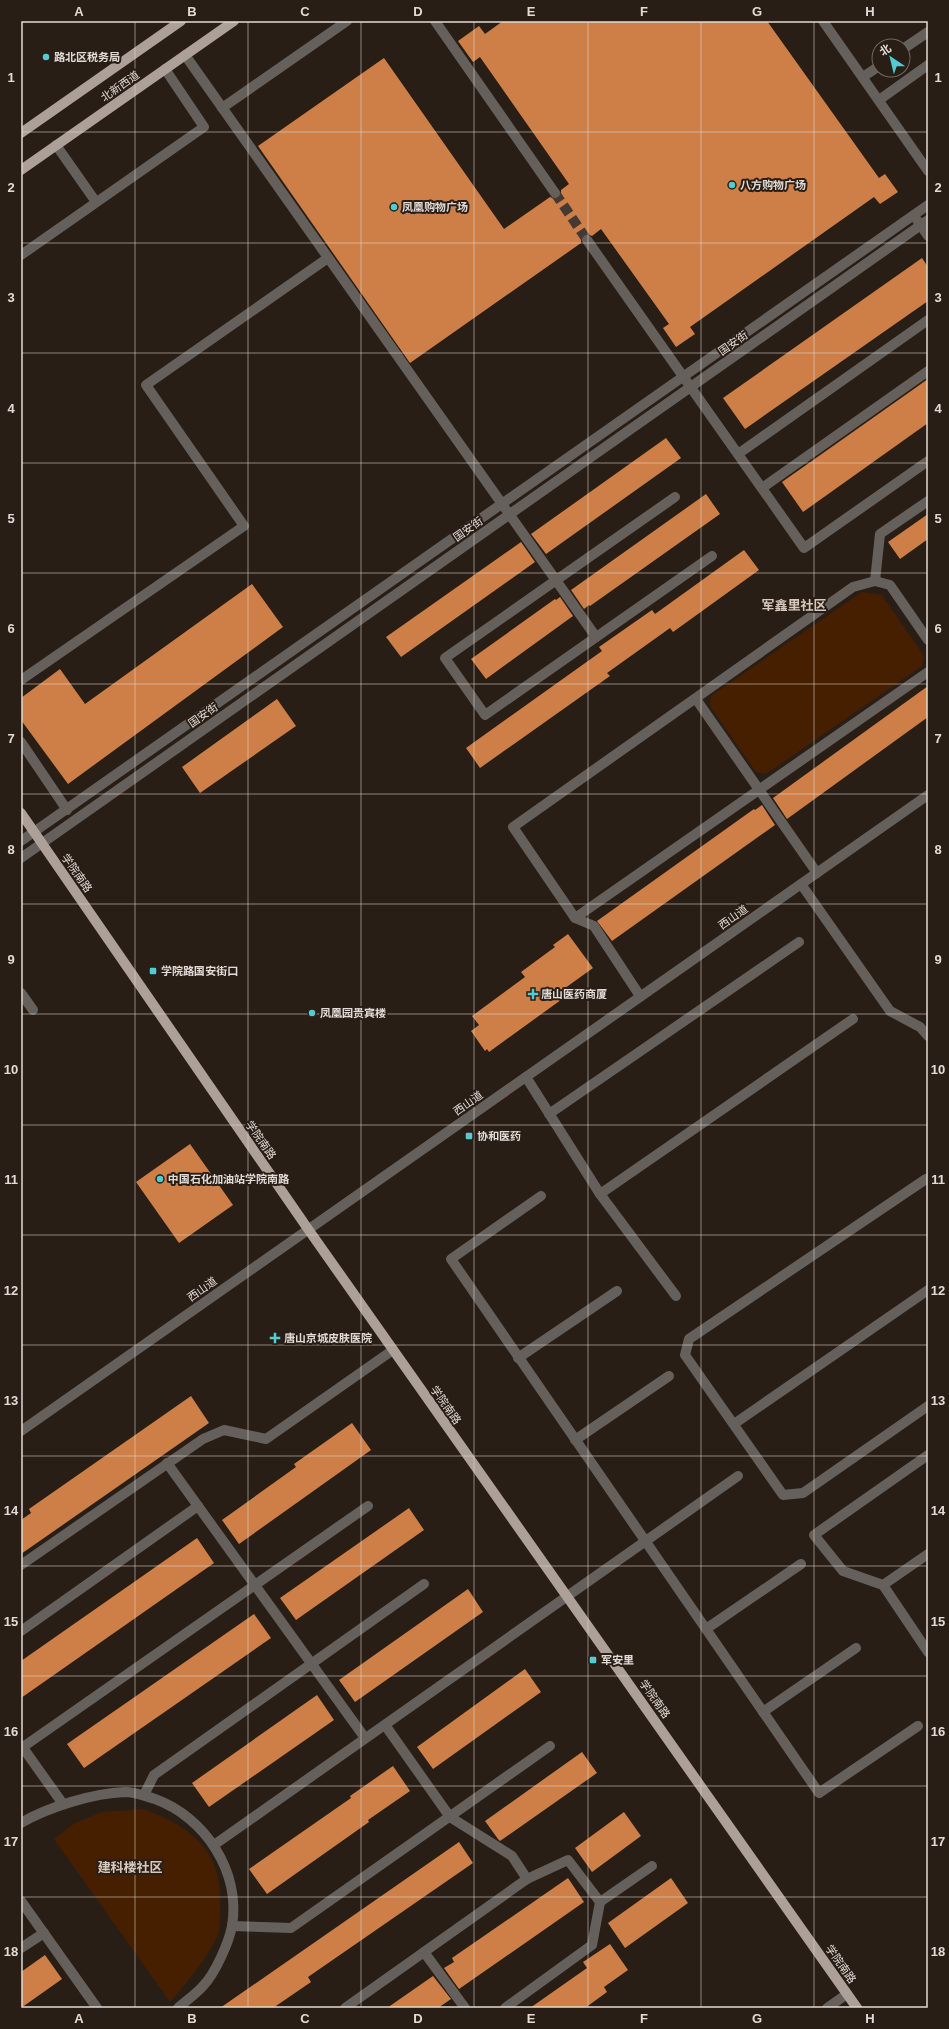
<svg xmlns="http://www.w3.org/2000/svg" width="949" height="2029" viewBox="0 0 949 2029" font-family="Arial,'Noto Sans SC',sans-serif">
	<rect width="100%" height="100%" fill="#291e16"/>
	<g fill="#461f00">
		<polygon points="862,592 882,595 924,656 922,666 766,774 756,772 710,706 711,696"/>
		<path d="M 143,1809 C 191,1826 224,1852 220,1907 C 220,1916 221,1927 218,1935 C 208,1957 186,1984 170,2002 L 54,1839 L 75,1823 L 102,1812 Z"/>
	</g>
	<g fill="#ce7f47">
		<polygon points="503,21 767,21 879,178 885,174 898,192 880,204 874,197 690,327 695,334 676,347 663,328 669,324 601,229 592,236 587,234 584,234 581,238 581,243 410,363 258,146 384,58 504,229 550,197 555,199 559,198 561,195 561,190 569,184 480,57 473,62 458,41 479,26 485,34"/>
		<polygon points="922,258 928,267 928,301 745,429 723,398"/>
		<polygon points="928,379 928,423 803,512 782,482"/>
		<polygon points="666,438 681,458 546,554 531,534"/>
		<polygon points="706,494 720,514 590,606 589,605 584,609 571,590"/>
		<polygon points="928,514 928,539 900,559 888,542"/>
		<polygon points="521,542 535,562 401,657 386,637"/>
		<polygon points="744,550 759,570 673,632 670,628 607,673 610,676 480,768 466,748 602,651 599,647 652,610 655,614"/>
		<polygon points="252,584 283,627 68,784 21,720 21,698 60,669 85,704"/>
		<polygon points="560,597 573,616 486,679 471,659 555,599 556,600"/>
		<polygon points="928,686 928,717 787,819 773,798"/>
		<polygon points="277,699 296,726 200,793 182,767"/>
		<polygon points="762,805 775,825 612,941 597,921 754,809 755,810"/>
		<polygon points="568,934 593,968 561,991 565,997 489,1052 487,1049 485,1051 471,1031 479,1025 472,1016 525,977 521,972 555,947 553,945"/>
		<polygon points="190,1144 233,1205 179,1243 136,1182"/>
		<polygon points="191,1396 209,1423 21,1554 21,1520 31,1513 29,1509"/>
		<polygon points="352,1423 371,1450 239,1544 222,1520 296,1467 294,1464"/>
		<polygon points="409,1508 424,1530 296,1620 280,1598"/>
		<polygon points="197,1538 214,1563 21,1698 21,1661"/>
		<polygon points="468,1589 483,1612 355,1702 339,1680"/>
		<polygon points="254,1614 271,1638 84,1768 67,1744"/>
		<polygon points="525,1669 541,1692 433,1769 417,1747"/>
		<polygon points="317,1695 334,1720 209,1807 192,1783"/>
		<polygon points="582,1752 597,1773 500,1841 498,1839 485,1821"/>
		<polygon points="393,1766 410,1791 368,1820 369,1822 267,1894 249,1869 351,1798 350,1796"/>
		<polygon points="624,1812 641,1836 592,1872 575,1848"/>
		<polygon points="459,1842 473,1863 308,1977 311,1982 273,2008 220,2008"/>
		<polygon points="568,1878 584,1902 459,1989 444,1968 454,1962 452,1958"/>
		<polygon points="671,1878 688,1903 625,1948 608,1923"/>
		<polygon points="610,1944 628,1970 604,1987 607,1992 585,2008 530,2008 587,1968 583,1962"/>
		<polygon points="45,1955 62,1979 21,2008 21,1972"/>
		<polygon points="433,1976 451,1999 438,2008 387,2008"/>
	</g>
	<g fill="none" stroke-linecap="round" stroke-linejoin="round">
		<polyline stroke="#453a33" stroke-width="10" stroke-dasharray="10 5" stroke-linecap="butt" points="555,193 587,240"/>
		<g stroke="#66605c" stroke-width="10">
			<polyline points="435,21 555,193"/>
			<polyline points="823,21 928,171"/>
			<polyline points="903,49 928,32"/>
			<polyline points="185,55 596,637"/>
			<polyline points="863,77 879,66"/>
			<polyline points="879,100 928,65"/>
			<polyline points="222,108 347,21"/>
			<polyline points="56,145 96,202"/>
			<polyline points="917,220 928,236"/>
			<polyline points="587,240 804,548 928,461"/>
			<polyline points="21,255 204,127 165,69"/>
			<polyline points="738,454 928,320"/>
			<polyline points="762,488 928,371"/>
			<polyline points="675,497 445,658 485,715 712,556"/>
			<polyline points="875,581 880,534 928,501"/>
			<polyline points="21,680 244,526 146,385 328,258"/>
			<polyline points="696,699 817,873"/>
			<polyline points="21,742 67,810"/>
			<polyline points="21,841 928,205"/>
			<polyline points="21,858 928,220"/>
			<polyline points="801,884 890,1011 920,1027 928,1036"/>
			<polyline points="575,918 928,672"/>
			<polyline points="21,993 33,1010"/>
			<polyline points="640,996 594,926 575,918 513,827 853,587 875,581 890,585 928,640"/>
			<polyline points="526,1077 600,1194 676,1296"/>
			<polyline points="549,1114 799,942"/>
			<polyline points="926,1179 689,1339 685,1355 783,1495 803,1493 928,1406"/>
			<polyline points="600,1194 853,1019"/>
			<polyline points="541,1196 451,1259 819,1793 918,1726"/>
			<polyline points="518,1358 617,1291"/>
			<polyline points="734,1424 928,1290"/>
			<polyline points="21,1431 928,795"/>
			<polyline points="575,1440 669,1376"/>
			<polyline points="928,1455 814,1535 843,1571 883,1585 928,1652"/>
			<polyline points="167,1463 365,1738"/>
			<polyline points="21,1565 203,1439 224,1430 266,1439 393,1350"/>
			<polyline points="883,1585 928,1554"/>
			<polyline points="706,1629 801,1564"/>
			<polyline points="21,1631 198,1506"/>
			<polyline points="763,1712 856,1648"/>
			<polyline points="385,1725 450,1817 512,1856 527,1879"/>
			<polyline points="21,1745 63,1804"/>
			<polyline points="23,1747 368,1506"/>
			<polyline points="144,1795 154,1775 424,1584"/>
			<path d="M 21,1823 C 48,1807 94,1793 125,1792 C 135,1792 145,1796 155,1799 C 205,1817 241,1872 232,1926 C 229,1942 215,1974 203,1986 C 196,1994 186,2001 178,2008"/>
			<polyline points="214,1845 738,1476"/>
			<polyline points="21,1901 97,2008"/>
			<polyline points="600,1902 652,1866"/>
			<polyline points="232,1926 291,1928 550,1746"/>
			<polyline points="21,1948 44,1933"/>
			<polyline points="424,1952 465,2008"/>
			<polyline points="345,2008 527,1879 568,1860 600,1902 592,1945 505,2008"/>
			<polyline points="827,2008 847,1994"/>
		</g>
		<g stroke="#ada098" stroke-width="10">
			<polyline points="21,133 181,21"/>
			<polyline points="21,170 234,21"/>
			<polyline points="21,813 308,1229 857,2008"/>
		</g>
	</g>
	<path fill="none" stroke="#e2dad5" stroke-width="1" stroke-opacity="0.55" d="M 135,21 L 135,2008M 248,21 L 248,2008M 361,21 L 361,2008M 474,21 L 474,2008M 588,21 L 588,2008M 701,21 L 701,2008M 814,21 L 814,2008M 21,132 L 928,132M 21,243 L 928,243M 21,353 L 928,353M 21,463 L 928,463M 21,573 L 928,573M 21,684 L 928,684M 21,794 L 928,794M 21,904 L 928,904M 21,1014 L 928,1014M 21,1125 L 928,1125M 21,1235 L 928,1235M 21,1345 L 928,1345M 21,1456 L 928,1456M 21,1566 L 928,1566M 21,1676 L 928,1676M 21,1786 L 928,1786M 21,1897 L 928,1897"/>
	<g fill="#51ccd4" stroke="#291e16" stroke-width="1.5">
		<circle cx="46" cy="57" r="4"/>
		<circle cx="732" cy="185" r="4"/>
		<circle cx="394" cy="207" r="4"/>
		<rect x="149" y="967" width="8" height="8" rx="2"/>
		<path d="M531 988h4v4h4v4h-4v4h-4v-4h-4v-4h4z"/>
		<circle cx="312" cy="1013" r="4"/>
		<rect x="465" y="1132" width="8" height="8" rx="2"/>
		<circle cx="160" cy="1179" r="4"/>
		<path d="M273 1332h4v4h4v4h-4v4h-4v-4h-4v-4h4z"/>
		<rect x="589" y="1656" width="8" height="8" rx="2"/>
	</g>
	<g text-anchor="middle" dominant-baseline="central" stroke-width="4" stroke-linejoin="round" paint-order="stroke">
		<g font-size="11" font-weight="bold" fill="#e2dad5" stroke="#291e16" text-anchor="start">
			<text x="54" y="57">路北区税务局</text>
			<text x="740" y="185">八方购物广场</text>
			<text x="402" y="207">凤凰购物广场</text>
			<text x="161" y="971">学院路国安街口</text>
			<text x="541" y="994">唐山医药商厦</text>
			<text x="320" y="1013">凤凰园贵宾楼</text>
			<text x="477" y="1136">协和医药</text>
			<text x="168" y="1179">中国石化加油站学院南路</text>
			<text x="284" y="1338">唐山京城皮肤医院</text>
			<text x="601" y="1660">军安里</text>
		</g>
		<g font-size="11" fill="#e2dad5" stroke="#291e16">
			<text transform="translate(120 86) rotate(-35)">北新西道</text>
			<text transform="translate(733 343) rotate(-35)">国安街</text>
			<text transform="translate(468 529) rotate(-35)">国安街</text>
			<text transform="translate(203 715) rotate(-35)">国安街</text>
			<text transform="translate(77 873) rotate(55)">学院南路</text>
			<text transform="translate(733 917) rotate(-35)">西山道</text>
			<text transform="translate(468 1103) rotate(-35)">西山道</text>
			<text transform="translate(261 1140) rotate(55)">学院南路</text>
			<text transform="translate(202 1289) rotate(-35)">西山道</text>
			<text transform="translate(446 1405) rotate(55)">学院南路</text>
			<text transform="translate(655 1699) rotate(55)">学院南路</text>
			<text transform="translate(841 1964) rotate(55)">学院南路</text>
		</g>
		<g font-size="13" font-weight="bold" fill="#d8c9bf" stroke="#291e16">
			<text x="794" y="605">军鑫里社区</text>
			<text x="130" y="1867">建科楼社区</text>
		</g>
	</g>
	<rect width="949" height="2029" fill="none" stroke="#291e16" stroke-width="44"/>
	<g transform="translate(891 58) rotate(325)"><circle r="19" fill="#291e16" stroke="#736962"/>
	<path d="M0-3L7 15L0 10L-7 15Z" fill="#51ccd4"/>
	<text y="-6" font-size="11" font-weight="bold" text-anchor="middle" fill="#e2dad5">北</text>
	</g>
	<rect x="22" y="22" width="905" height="1985" fill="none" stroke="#e2dad5" stroke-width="1.5"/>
	<g font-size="13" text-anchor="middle" font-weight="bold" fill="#e2dad5">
		<text x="79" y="16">A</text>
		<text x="192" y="16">B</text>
		<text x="305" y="16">C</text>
		<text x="418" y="16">D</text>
		<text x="531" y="16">E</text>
		<text x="644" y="16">F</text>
		<text x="757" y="16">G</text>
		<text x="870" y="16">H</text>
		<text x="11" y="82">1</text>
		<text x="938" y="82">1</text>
		<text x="11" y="192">2</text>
		<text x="938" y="192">2</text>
		<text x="11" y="302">3</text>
		<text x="938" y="302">3</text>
		<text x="11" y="413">4</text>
		<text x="938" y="413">4</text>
		<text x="11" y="523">5</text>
		<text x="938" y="523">5</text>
		<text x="11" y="633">6</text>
		<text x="938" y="633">6</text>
		<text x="11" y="743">7</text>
		<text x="938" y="743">7</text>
		<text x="11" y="854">8</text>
		<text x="938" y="854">8</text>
		<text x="11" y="964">9</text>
		<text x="938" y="964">9</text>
		<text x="11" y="1074">10</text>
		<text x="938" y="1074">10</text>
		<text x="11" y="1184">11</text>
		<text x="938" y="1184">11</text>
		<text x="11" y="1295">12</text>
		<text x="938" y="1295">12</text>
		<text x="11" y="1405">13</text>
		<text x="938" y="1405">13</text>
		<text x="11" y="1515">14</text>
		<text x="938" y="1515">14</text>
		<text x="11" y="1626">15</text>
		<text x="938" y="1626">15</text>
		<text x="11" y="1736">16</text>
		<text x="938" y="1736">16</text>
		<text x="11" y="1846">17</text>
		<text x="938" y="1846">17</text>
		<text x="11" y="1956">18</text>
		<text x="938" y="1956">18</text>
		<text x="79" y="2023">A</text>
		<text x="192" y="2023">B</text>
		<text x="305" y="2023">C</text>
		<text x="418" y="2023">D</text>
		<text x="531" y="2023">E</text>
		<text x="644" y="2023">F</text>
		<text x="757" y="2023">G</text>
		<text x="870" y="2023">H</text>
	</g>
</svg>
